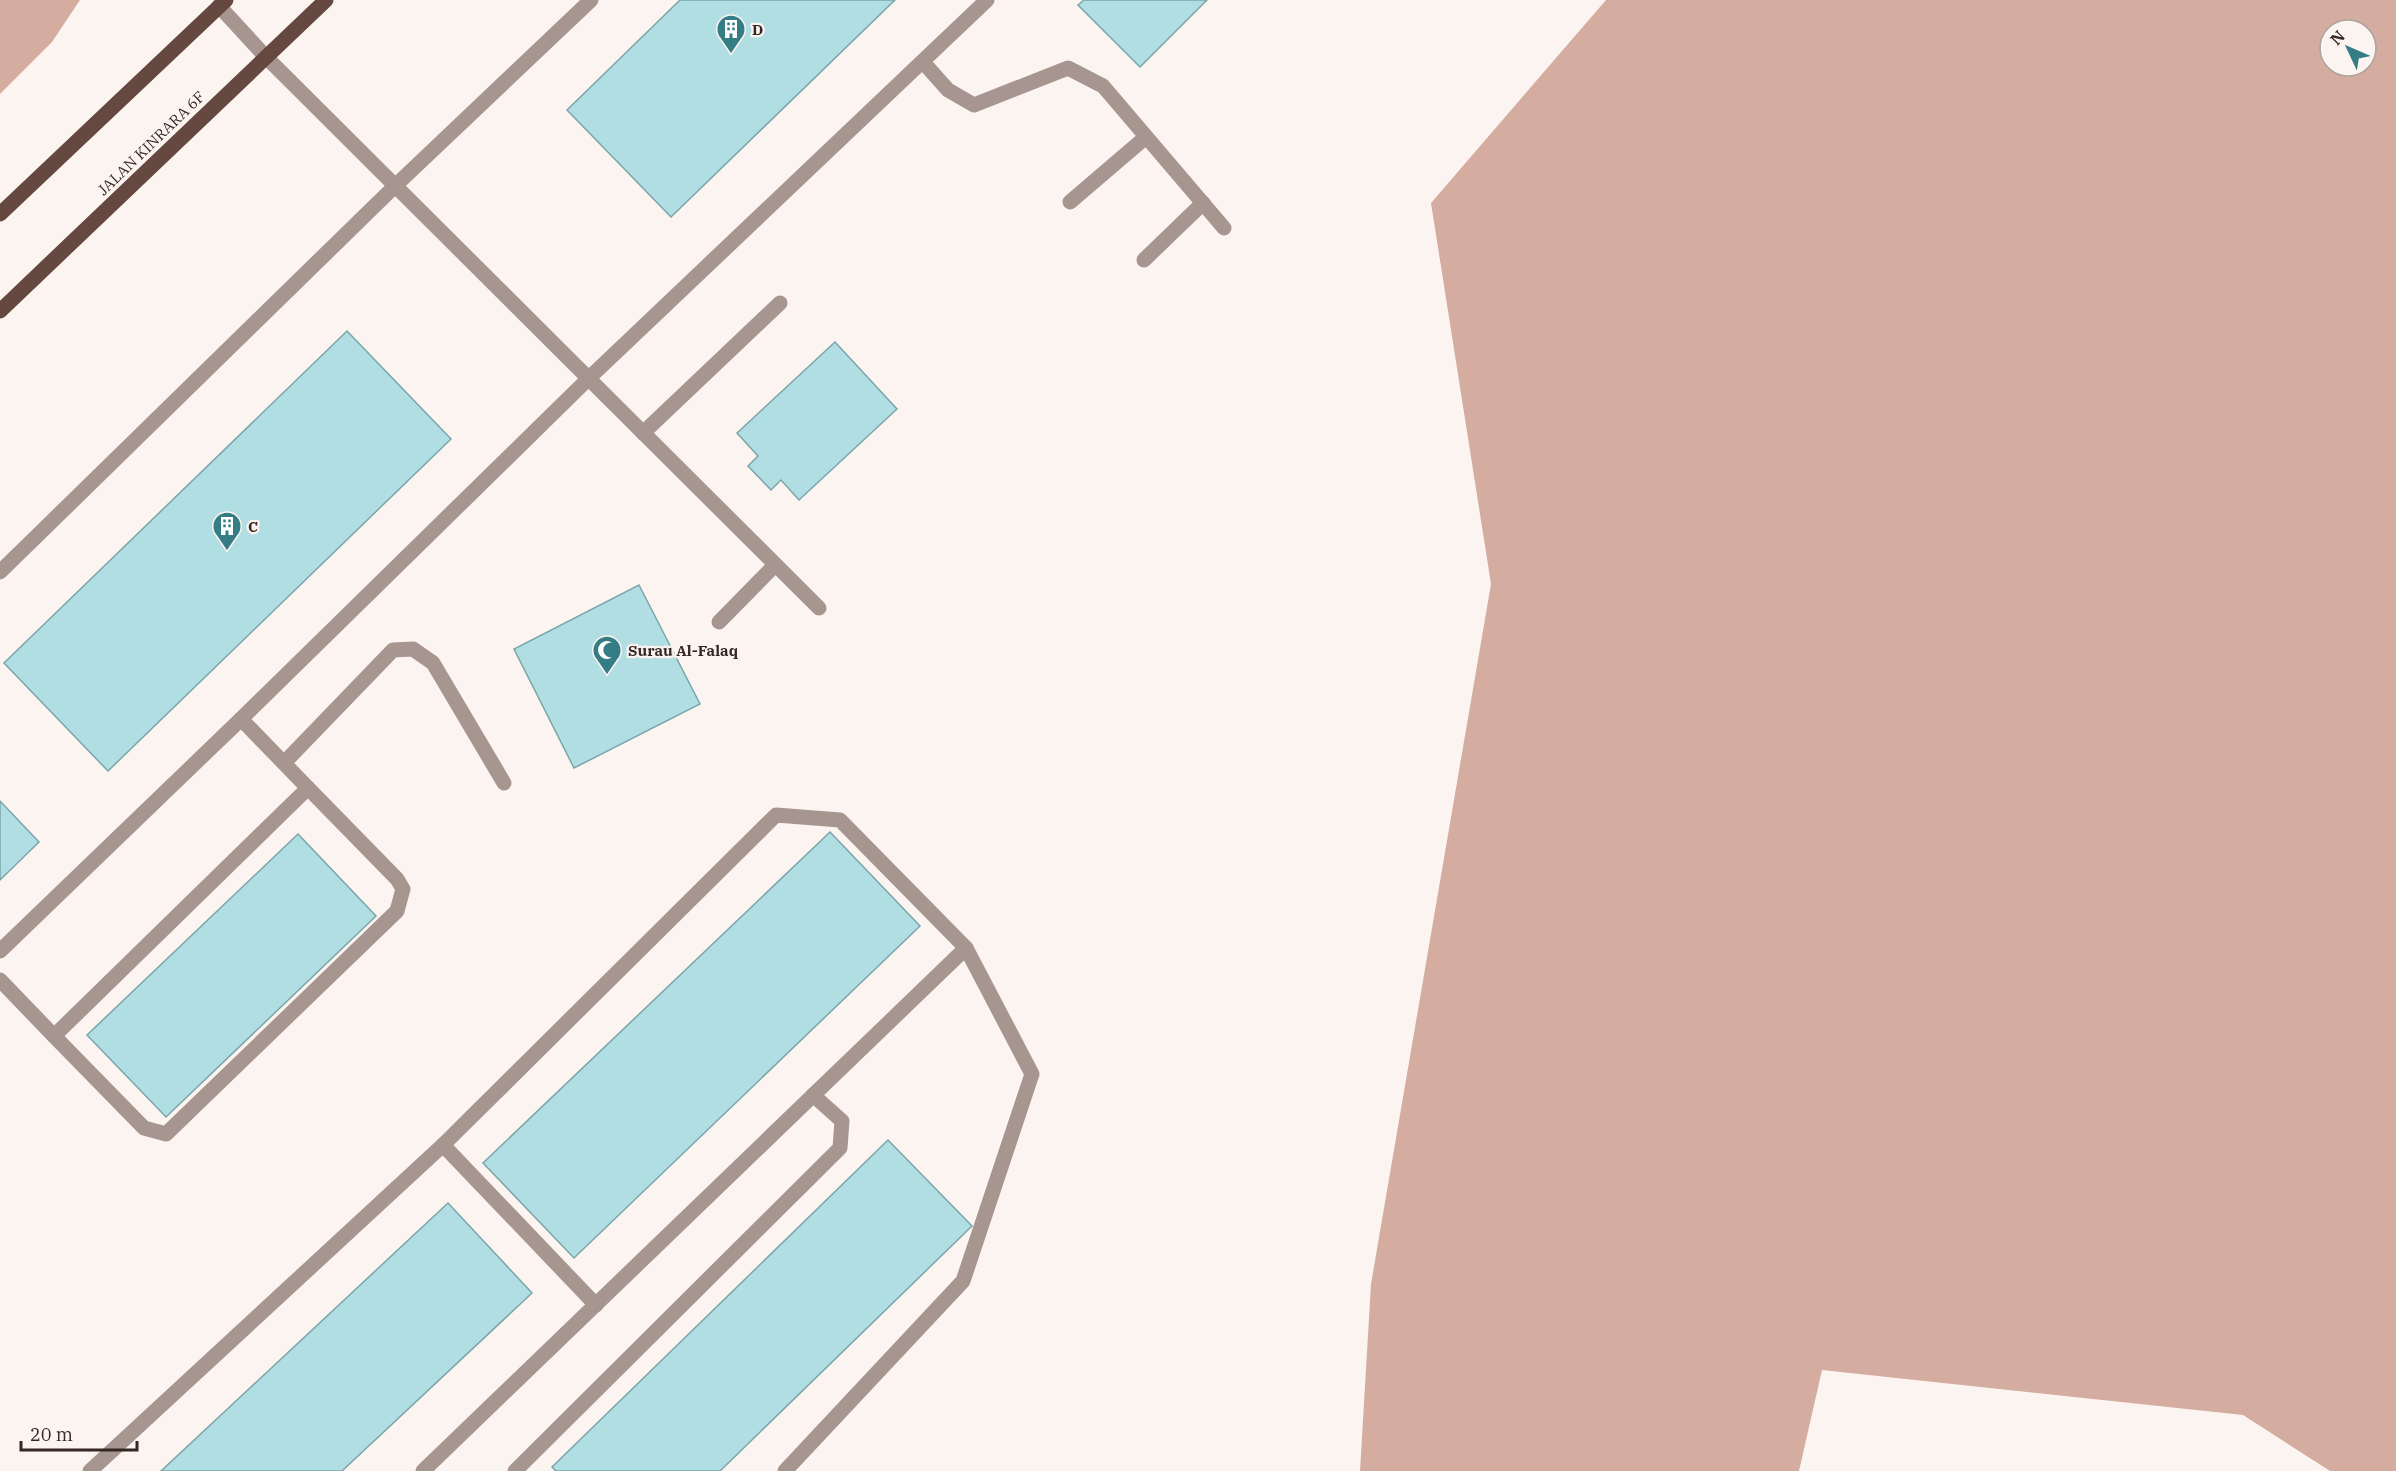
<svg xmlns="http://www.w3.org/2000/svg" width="2396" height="1471" viewBox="0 0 2396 1471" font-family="'IBM Plex Serif',serif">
	<rect width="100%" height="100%" fill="#fcf4f1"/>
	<g fill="#d5ada0" fill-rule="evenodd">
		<polygon points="0,0 80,0 52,42 0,94"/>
		<path d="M 1606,0 L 2396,0 L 2396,1471 L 2330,1471 L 2243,1415 L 1822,1370 L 1799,1471 L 1360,1471 L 1371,1284 L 1491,584 L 1431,203 ZM 2330,30 L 2366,30 L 2366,66 L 2330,66 Z"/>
	</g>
	<g fill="#b1dee3" stroke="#7aa6aa" stroke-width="1.5">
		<polygon points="680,0 895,0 671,217 567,110"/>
		<polygon points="1084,0 1207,0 1140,67 1078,5"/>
		<polygon points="347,331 451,439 108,771 4,663"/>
		<polygon points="835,342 897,409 799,500 781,480 771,490 748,466 758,456 737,433"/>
		<polygon points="639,585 700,704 574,768 514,649"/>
		<polygon points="0,801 39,842 0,880"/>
		<polygon points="830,832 920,926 574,1258 483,1163"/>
		<polygon points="298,834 376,916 166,1117 87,1035"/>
		<polygon points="888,1140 972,1226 720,1471 556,1471 552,1467"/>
		<polygon points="448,1203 532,1293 342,1471 161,1471"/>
	</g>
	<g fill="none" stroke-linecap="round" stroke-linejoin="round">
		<g stroke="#a79690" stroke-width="15">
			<polyline points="219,6 266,57 819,608"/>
			<polyline points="923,62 948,90 974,105 1068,68 1103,86 1224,228"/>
			<polyline points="1070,202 1146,137"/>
			<polyline points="1144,260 1203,203"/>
			<polyline points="643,433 780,303"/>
			<polyline points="0,572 395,186 591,0"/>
			<polyline points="719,622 775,565"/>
			<polyline points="284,763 393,650 413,649 433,663 504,783"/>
			<polyline points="0,951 241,719 588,379 987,0"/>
			<polyline points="0,980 54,1036 308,788 241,719"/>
			<polyline points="54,1036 144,1128 166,1134 397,911 403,889 397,879 308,788"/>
			<polyline points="443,1145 596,1305"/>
			<polyline points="90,1471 443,1145 776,815 840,820 966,948 1032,1074 963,1281 785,1471"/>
			<polyline points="423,1471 966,948"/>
			<polyline points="515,1471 840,1148 842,1121 813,1095"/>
		</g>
		<g stroke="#65483f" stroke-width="15">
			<polyline points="0,214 226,0"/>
			<polyline points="0,311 326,0"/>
		</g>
	</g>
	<defs>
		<g id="building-pin" transform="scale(1.5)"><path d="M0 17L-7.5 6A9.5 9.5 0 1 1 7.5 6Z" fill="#357d85" stroke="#fcf4f1"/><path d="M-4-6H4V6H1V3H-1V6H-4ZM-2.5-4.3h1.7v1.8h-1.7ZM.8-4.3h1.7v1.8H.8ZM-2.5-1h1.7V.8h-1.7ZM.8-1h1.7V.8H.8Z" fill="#fff"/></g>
		<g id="mosque-pin" transform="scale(1.5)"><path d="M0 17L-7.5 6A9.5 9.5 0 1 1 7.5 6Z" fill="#357d85" stroke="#fcf4f1"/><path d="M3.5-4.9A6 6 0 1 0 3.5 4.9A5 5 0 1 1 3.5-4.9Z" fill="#fff"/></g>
	</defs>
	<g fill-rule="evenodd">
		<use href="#building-pin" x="731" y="29"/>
		<use href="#building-pin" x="227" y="526"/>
		<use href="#mosque-pin" x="607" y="650"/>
	</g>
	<g text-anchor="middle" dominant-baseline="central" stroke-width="4.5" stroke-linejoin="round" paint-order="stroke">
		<g font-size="15" font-weight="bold" fill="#352722" stroke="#fcf4f1" text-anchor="start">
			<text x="752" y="29">D</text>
			<text x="248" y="526">C</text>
			<text x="628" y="650">Surau Al-Falaq</text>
		</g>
		<g font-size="15" fill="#352722" stroke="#fcf4f1">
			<text transform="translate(151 143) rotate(-44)">JALAN KINRARA 6F</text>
		</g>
	</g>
	<g transform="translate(2348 48) rotate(314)"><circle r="28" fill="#fcf4f1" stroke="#aca29e" stroke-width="1.5"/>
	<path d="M0-4.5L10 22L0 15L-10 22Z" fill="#357d85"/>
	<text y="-9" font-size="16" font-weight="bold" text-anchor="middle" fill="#352722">N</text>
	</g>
	<path d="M21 1441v9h116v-9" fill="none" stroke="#352722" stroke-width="3"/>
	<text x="30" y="1441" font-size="18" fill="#352722" stroke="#fcf4f1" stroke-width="4.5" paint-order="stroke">20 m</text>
</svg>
